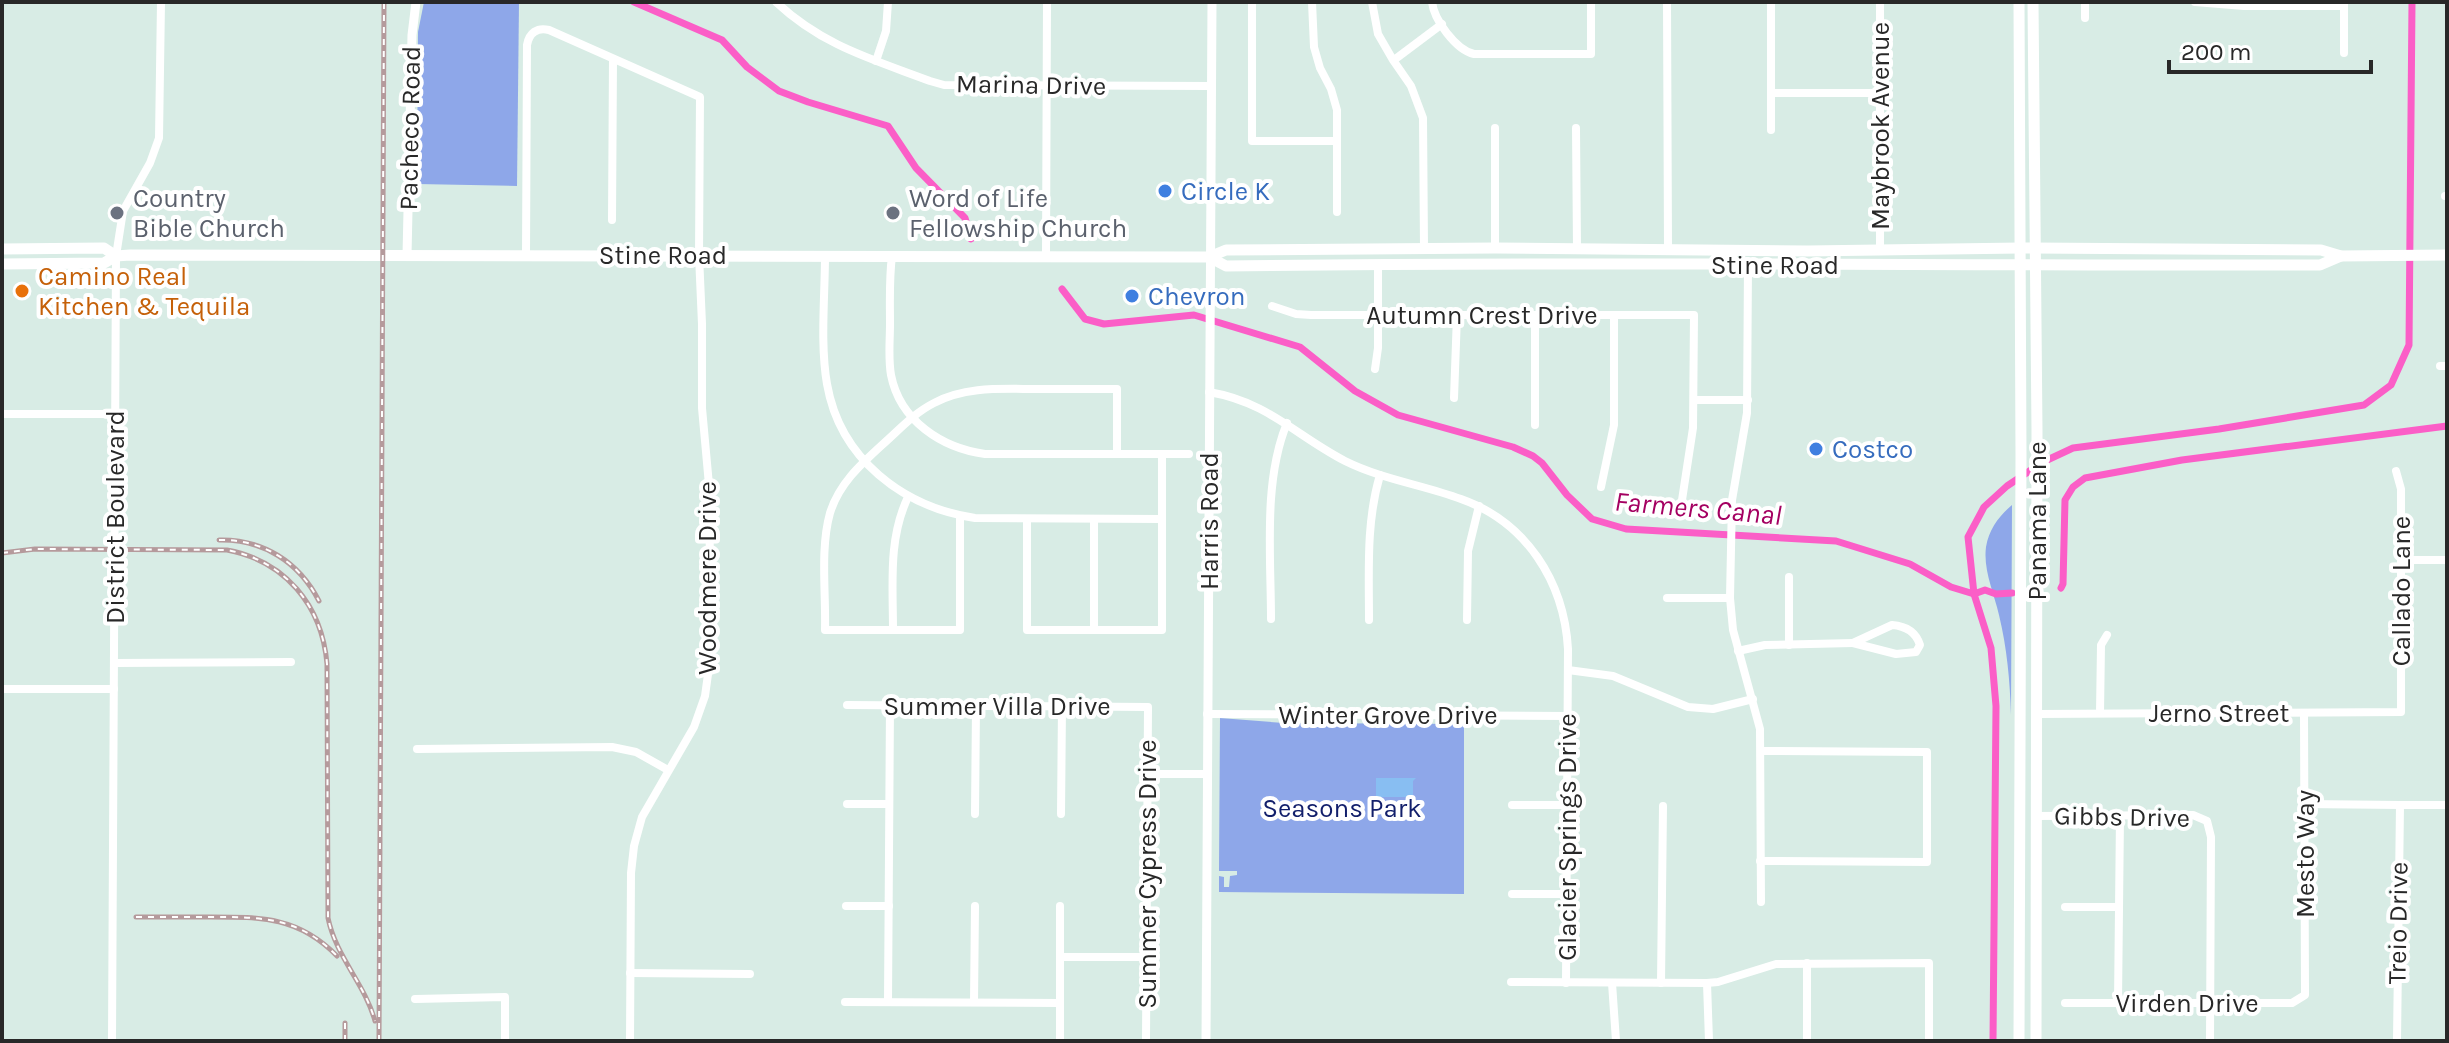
<svg xmlns="http://www.w3.org/2000/svg" width="2449" height="1043" viewBox="0 0 2449 1043" font-family="Karla,sans-serif">
	<rect width="100%" height="100%" fill="#d8ece5"/>
	<g fill="#8ea7e9">
		<polygon points="424,2 519,2 517,186 417,184 418,32"/>
		<path d="M 2012,505 L 2011,715 C 2010,681 2007,648 1999,615 C 1994,593 1983,570 1986,547 C 1989,529 1999,516 2012,505 Z"/>
		<polygon points="1220,718 1284,723 1464,724 1464,894 1219,892 1219,876 1224,877 1224,887 1229,887 1230,876 1237,875 1237,871 1219,871"/>
	</g>
	<polygon fill="#88bef2" points="1376,778 1416,778 1413,781 1413,797 1376,797"/>
	<g fill="none" stroke-linecap="round" stroke-linejoin="round">
		<g stroke="#fb5ec7" stroke-width="7">
			<polyline points="634,2 722,40 747,67 779,91 808,102 888,126 916,168 965,218 971,239"/>
			<polyline points="1062,289 1085,319 1104,324 1194,315 1300,347 1355,391 1398,415 1513,447 1533,456 1542,463 1567,495 1592,519 1626,529 1836,541 1910,564 1951,587 1974,594 1985,590 1996,594 2012,593"/>
			<polyline points="2061,588 2063,584 2065,500 2073,487 2085,478 2182,460 2447,426"/>
			<polyline points="1993,1041 1996,706 1991,648 1974,594 1968,537 1984,507 2007,486 2043,462 2073,448 2219,429 2364,405 2391,385 2409,345 2412,2"/>
		</g>
		<g stroke="#fff" stroke-width="8">
			<path d="M 776,2 C 823,46 872,59 930,81 L 944,85 L 1211,86"/>
			<polyline points="1252,2 1252,141 1337,141"/>
			<polyline points="1312,2 1314,47 1320,68 1331,89 1337,110 1337,212"/>
			<polyline points="1372,2 1378,34 1393,60 1411,86 1423,118 1424,249"/>
			<path d="M 1432,2 C 1434,20 1456,50 1474,54 L 1591,54 L 1591,2"/>
			<polyline points="1667,2 1668,249"/>
			<polyline points="1771,2 1771,130"/>
			<polyline points="2195,2 2244,6 2344,6"/>
			<polyline points="2085,18 2085,2"/>
			<polyline points="2344,53 2344,2"/>
			<polyline points="1394,60 1442,24"/>
			<polyline points="876,61 886,31 888,2"/>
			<polyline points="1771,93 1881,93"/>
			<polyline points="1576,128 1577,248"/>
			<polyline points="2445,196 2447,196"/>
			<polyline points="612,220 613,59"/>
			<polyline points="1495,248 1495,128"/>
			<polyline points="1880,249 1880,2"/>
			<path d="M 526,255 L 527,45 C 529,33 537,27 549,30 L 700,97 L 699,255 L 702,324 L 702,408 L 710,496 L 709,667 L 705,696 L 694,727 L 642,817 L 634,846 L 631,873 L 630,1041"/>
			<path d="M 825,255 C 825,296 820,344 827,384 C 840,459 903,507 975,518 L 1162,519"/>
			<polyline points="1046,255 1047,2"/>
			<path d="M 892,256 C 889,279 890,301 890,324 C 890,341 888,358 891,375 C 900,421 942,448 985,454 L 1189,454"/>
			<polyline points="1748,264 1747,413 1732,500 1730,598 1733,630 1760,729 1761,902"/>
			<polyline points="1272,306 1296,314 1311,315 1694,315 1693,428 1682,500"/>
			<polyline points="1535,315 1535,425"/>
			<polyline points="2440,366 2447,366"/>
			<polyline points="1375,369 1378,348 1378,265"/>
			<path d="M 1209,392 C 1268,402 1295,435 1345,461 C 1381,479 1423,485 1461,499 C 1526,522 1564,581 1568,649 L 1566,983"/>
			<polyline points="1454,398 1457,315"/>
			<polyline points="1694,400 1748,400"/>
			<polyline points="2,414 116,414"/>
			<polyline points="1601,487 1614,425 1614,315"/>
			<path d="M 960,516 L 960,630 L 825,630 C 826,592 820,549 830,513 C 839,484 860,465 882,445 C 898,431 914,413 934,403 C 966,386 1002,389 1037,389 C 1063,389 1090,389 1117,389 L 1117,454"/>
			<polyline points="1027,519 1027,630 1162,630 1162,454"/>
			<polyline points="1094,519 1094,630"/>
			<polyline points="2402,560 2447,560"/>
			<polyline points="1789,577 1789,645"/>
			<polyline points="1667,598 1730,598"/>
			<path d="M 1271,619 C 1271,556 1263,481 1287,423"/>
			<path d="M 1369,620 C 1369,571 1366,522 1380,475"/>
			<polyline points="1467,620 1468,551 1479,506"/>
			<path d="M 1892,625 C 1905,626 1916,632 1920,645 L 1916,652 L 1896,654 L 1853,643 Z"/>
			<path d="M 893,630 C 893,584 888,539 908,497"/>
			<polyline points="1738,651 1765,645 1853,643"/>
			<polyline points="114,663 291,662"/>
			<polyline points="1568,670 1613,676 1688,707 1713,709 1753,699"/>
			<polyline points="2,689 114,689"/>
			<polyline points="847,705 1148,707 1146,1041"/>
			<polyline points="2100,713 2101,645 2107,635"/>
			<polyline points="1207,714 1568,716"/>
			<polyline points="2037,714 2401,712 2401,489 2396,471"/>
			<polyline points="417,749 612,747 636,752 668,770"/>
			<polyline points="1147,774 1207,774"/>
			<polyline points="847,804 889,804"/>
			<polyline points="2304,804 2400,805 2397,1041"/>
			<polyline points="1512,805 1567,805"/>
			<polyline points="2400,805 2447,805"/>
			<polyline points="975,814 976,706"/>
			<polyline points="1061,814 1062,706"/>
			<polyline points="2036,816 2193,815 2207,821 2211,837 2210,1041"/>
			<polyline points="1760,861 1927,862 1927,752 1761,751"/>
			<polyline points="1512,894 1567,894"/>
			<polyline points="846,906 889,906"/>
			<polyline points="2065,907 2119,907"/>
			<polyline points="1060,957 1146,957"/>
			<polyline points="630,973 750,974"/>
			<polyline points="1511,982 1707,983 1718,982 1776,964 1929,963 1929,1041"/>
			<polyline points="1612,983 1616,1041"/>
			<polyline points="1661,983 1663,806"/>
			<polyline points="1707,983 1709,1041"/>
			<polyline points="415,999 505,997 505,1041"/>
			<polyline points="845,1002 1060,1003"/>
			<polyline points="888,1002 890,705"/>
			<polyline points="974,1002 975,906"/>
			<polyline points="2118,1002 2120,816"/>
			<polyline points="2065,1003 2292,1003 2305,995 2304,713"/>
			<polyline points="112,1041 116,256 123,211 150,163 159,138 161,2"/>
			<polyline points="1060,1041 1060,906"/>
			<polyline points="1807,1041 1807,963"/>
		</g>
		<g stroke="#fff" stroke-width="9">
			<polyline points="407,255 412,35 416,2"/>
			<polyline points="1206,1041 1212,2"/>
		</g>
		<g stroke="#fff" stroke-width="11">
			<polyline points="2019,2 2021,454 2019,1041"/>
			<polyline points="2033,2 2037,430 2036,1041"/>
			<polyline points="2,249 104,248 116,256"/>
			<path d="M 1209,257 L 1226,266 C 1590,261 1955,266 2320,265 L 2341,256"/>
			<polyline points="2,264 104,263 116,256 130,255 1209,257 1226,250 1495,248 1808,251 2020,248 2321,250 2341,256 2447,255"/>
		</g>
		<g stroke="#b59a9c" stroke-width="5">
			<g id="rail">
				<path d="M 219,540 C 263,539 299,562 319,601"/>
				<path d="M 2,553 L 35,549 L 227,550 C 285,561 322,605 327,664 L 328,918 C 336,957 365,984 375,1021"/>
				<path d="M 136,917 C 161,917 186,917 211,917 C 262,917 299,917 337,956"/>
				<polyline points="345,1041 345,1023"/>
				<polyline points="379,1041 384,2"/>
			</g>
		</g>
		<use href="#rail" stroke="#fff" stroke-width="2" stroke-dasharray="6" stroke-linecap="butt"/>
	</g>
	<g fill="#3f7fe0" stroke="#fff" stroke-width="3">
		<circle cx="1165" cy="191" r="8"/>
		<circle cx="1132" cy="296" r="8"/>
		<circle cx="1816" cy="449" r="8"/>
	</g>
	<g fill="#6b7280" stroke="#fff" stroke-width="3">
		<circle cx="117" cy="213" r="8"/>
		<circle cx="893" cy="213" r="8"/>
	</g>
	<circle fill="#e8710a" stroke="#fff" stroke-width="3" cx="22" cy="291" r="8"/>
	<g text-anchor="middle" dominant-baseline="central" stroke-width="8" stroke-linejoin="round" paint-order="stroke">
		<g font-size="26" fill="#282828" stroke="#fff">
			<text transform="translate(1031 85) rotate(1)">Marina Drive</text>
			<text transform="translate(1880 126) rotate(-90)">Maybrook Avenue</text>
			<text transform="translate(410 128) rotate(-89)">Pacheco Road</text>
			<text x="663" y="255">Stine Road</text>
			<text x="1775" y="265">Stine Road</text>
			<text x="1482" y="315">Autumn Crest Drive</text>
			<text transform="translate(115 517) rotate(-90)">District Boulevard</text>
			<text transform="translate(1209 521) rotate(-90)">Harris Road</text>
			<text transform="translate(2037 521) rotate(-90)">Panama Lane</text>
			<text transform="translate(707 578) rotate(-90)">Woodmere Drive</text>
			<text transform="translate(2401 591) rotate(-90)">Callado Lane</text>
			<text x="997" y="706">Summer Villa Drive</text>
			<text x="2219" y="713">Jerno Street</text>
			<text x="1388" y="715">Winter Grove Drive</text>
			<text transform="translate(2122 817) rotate(1)">Gibbs Drive</text>
			<text transform="translate(1567 837) rotate(-90)">Glacier Springs Drive</text>
			<text transform="translate(2305 854) rotate(-90)">Mesto Way</text>
			<text transform="translate(1147 874) rotate(-90)">Summer Cypress Drive</text>
			<text transform="translate(2398 923) rotate(-89)">Treio Drive</text>
			<text x="2187" y="1003">Virden Drive</text>
		</g>
		<g font-size="26" fill="#366cbe" stroke="#fff" text-anchor="start">
			<text x="1181" y="191">Circle K</text>
			<text x="1148" y="296">Chevron</text>
			<text x="1832" y="449">Costco</text>
		</g>
		<g font-size="26" fill="#5b616d" stroke="#fff" text-anchor="start">
			<text x="133" y="198">Country<tspan x="133" dy="30">Bible Church</tspan></text>
			<text x="909" y="198">Word of Life<tspan x="909" dy="30">Fellowship Church</tspan></text>
		</g>
		<g font-size="26" fill="#c56008" stroke="#fff" text-anchor="start">
			<text x="38" y="276">Camino Real<tspan x="38" dy="30">Kitchen &amp; Tequila</tspan></text>
		</g>
		<g font-size="26" fill="#121f6b" stroke="#fff">
			<text x="1342" y="808">Seasons Park</text>
		</g>
		<g font-size="28" font-style="italic" fill="#a40061" stroke="#fff">
			<text transform="translate(1698 508) rotate(5)">Farmers Canal</text>
		</g>
	</g>
	<rect width="2449" height="1043" fill="none" stroke="#282828" stroke-width="8"/>
	<path d="M2169 60v12h202v-12" fill="none" stroke="#282828" stroke-width="4"/>
	<text x="2181" y="60" font-size="24" fill="#282828" stroke="#ffffff" stroke-width="6" paint-order="stroke">200 m</text>
</svg>
